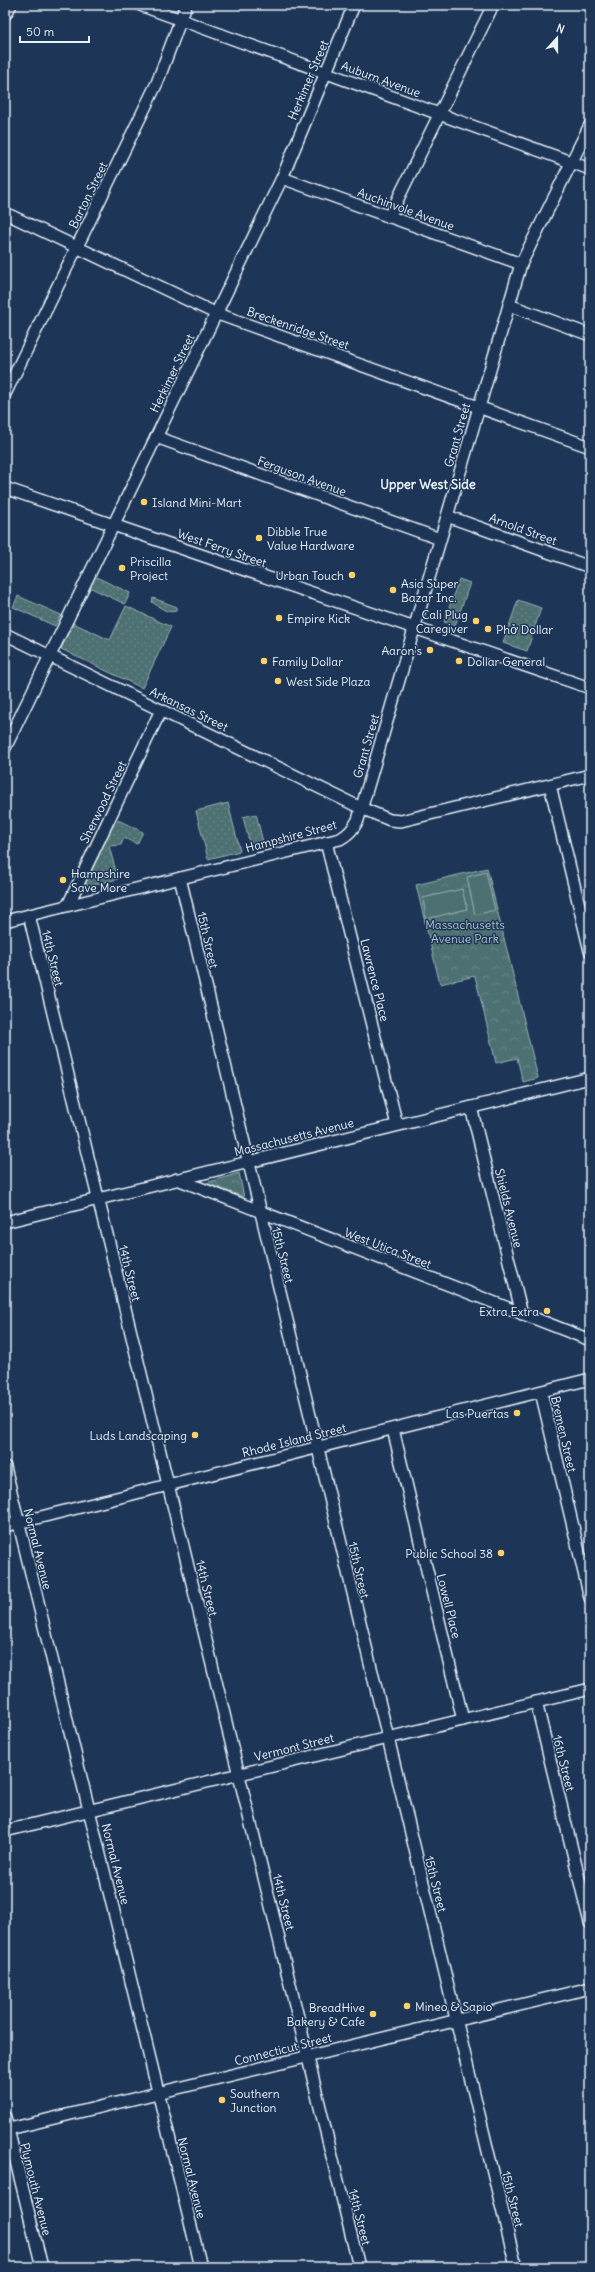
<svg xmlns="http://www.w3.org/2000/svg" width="595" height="2272" viewBox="0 0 595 2272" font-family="Delius,sans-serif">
	<defs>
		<pattern id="grass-dots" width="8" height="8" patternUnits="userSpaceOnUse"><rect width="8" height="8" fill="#4d7172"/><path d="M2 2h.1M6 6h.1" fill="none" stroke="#678687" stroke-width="1.8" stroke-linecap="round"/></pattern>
		<pattern id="forest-crowns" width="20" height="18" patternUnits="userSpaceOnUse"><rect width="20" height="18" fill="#4d7172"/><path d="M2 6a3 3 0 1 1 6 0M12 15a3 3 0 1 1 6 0" fill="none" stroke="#678687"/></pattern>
	</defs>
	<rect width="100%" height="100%" fill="#1d3557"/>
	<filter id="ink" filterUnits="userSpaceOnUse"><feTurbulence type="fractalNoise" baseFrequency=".025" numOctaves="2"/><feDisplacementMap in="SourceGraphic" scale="8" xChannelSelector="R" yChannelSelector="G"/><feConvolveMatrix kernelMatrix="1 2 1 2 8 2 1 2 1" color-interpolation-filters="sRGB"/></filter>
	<g filter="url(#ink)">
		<g fill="url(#grass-dots)" stroke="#9ab1b5">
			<polygon points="94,576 130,593 125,604 89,587"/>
			<polygon points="459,579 470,583 455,626 444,622"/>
			<polygon points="18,596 61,615 55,626 13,607"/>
			<path d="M 153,598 L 177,607 L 176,611 C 168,614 159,607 152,602 Z"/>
			<polygon points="518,600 541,608 527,651 503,643"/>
			<polygon points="126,606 171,627 142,688 61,649 73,623 110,640"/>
			<polygon points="228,803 240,851 208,859 196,811"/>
			<polygon points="256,814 264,846 251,849 243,817"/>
			<polygon points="116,819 143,832 137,844 124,838 121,845 109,846 118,879 89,886 85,883"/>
		</g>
		<g fill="url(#forest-crowns)" stroke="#9ab1b5">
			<polygon points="487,868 538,1078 523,1082 517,1058 496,1063 475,976 440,984 416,885"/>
			<polygon points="239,1173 244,1197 206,1183"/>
		</g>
		<g fill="#4d7172" stroke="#9ab1b5">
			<polygon points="486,872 495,910 475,915 467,877"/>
			<polygon points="462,889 467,909 426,919 423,898"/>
		</g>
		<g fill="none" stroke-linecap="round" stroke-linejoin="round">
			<g stroke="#e8f1f8" stroke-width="14">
				<g id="minor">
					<polyline points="140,5 590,169"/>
					<polyline points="5,15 11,5"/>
					<polyline points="282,178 521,264"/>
					<polyline points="5,213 215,313 590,447"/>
					<polyline points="389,217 493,5"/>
					<polyline points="509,305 590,335"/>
					<polyline points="5,394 157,83 186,5"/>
					<polyline points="156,437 440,539"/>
					<polyline points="5,488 590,688"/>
					<polyline points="447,516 590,567"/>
					<polyline points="5,634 361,808 390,820 401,821 590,775"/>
					<polyline points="5,748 282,178 354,5"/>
					<polyline points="550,785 590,951"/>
					<polyline points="326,842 397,1125"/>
					<polyline points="180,878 516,2267"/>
					<polyline points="68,905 161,710"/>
					<polyline points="29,915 359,2267"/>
					<path d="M 5,921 L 340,839 C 349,834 353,829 358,820 L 521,264 L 590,125"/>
					<polyline points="471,1107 522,1314"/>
					<polyline points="177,1179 590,1340"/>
					<polyline points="5,1222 590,1078"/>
					<polyline points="541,1392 590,1598"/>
					<polyline points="393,1429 463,1720"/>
					<polyline points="5,1467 201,2267"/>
					<polyline points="5,1526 590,1379"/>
					<polyline points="536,1702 590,1923"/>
					<polyline points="5,1831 590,1689"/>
					<polyline points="5,2117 42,2267"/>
					<polyline points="5,2130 590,1988"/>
				</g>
			</g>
			<use href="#minor" stroke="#1d3557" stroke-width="11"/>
		</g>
	</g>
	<g fill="#ffd166" stroke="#1d3557" stroke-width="1.5">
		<circle cx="144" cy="502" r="4"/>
		<circle cx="259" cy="538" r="4"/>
		<circle cx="122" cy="568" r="4"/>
		<circle cx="352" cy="575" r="4"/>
		<circle cx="393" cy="590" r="4"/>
		<circle cx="279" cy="618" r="4"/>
		<circle cx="476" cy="621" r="4"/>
		<circle cx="488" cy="629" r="4"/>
		<circle cx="430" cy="650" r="4"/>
		<circle cx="264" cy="661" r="4"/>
		<circle cx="459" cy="661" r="4"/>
		<circle cx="278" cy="681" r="4"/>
		<circle cx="63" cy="880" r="4"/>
		<circle cx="547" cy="1311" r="4"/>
		<circle cx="517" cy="1413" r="4"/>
		<circle cx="195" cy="1435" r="4"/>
		<circle cx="501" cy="1553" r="4"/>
		<circle cx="407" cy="2006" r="4"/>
		<circle cx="373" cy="2014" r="4"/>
		<circle cx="222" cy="2100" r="4"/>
	</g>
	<g text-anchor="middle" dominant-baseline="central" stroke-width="3" stroke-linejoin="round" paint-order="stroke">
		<g font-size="12" fill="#e8f1f8" stroke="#1d3557">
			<text transform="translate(381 79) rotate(20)">Auburn Avenue</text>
			<text transform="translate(308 80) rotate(-67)">Herkimer Street</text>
			<text transform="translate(88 195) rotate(-64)">Barton Street</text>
			<text transform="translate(406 209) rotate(20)">Auchinvole Avenue</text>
			<text transform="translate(298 328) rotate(19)">Breckenridge Street</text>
			<text transform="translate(172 373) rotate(-64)">Herkimer Street</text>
			<text transform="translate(457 435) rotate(-74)">Grant Street</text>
			<text transform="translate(302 476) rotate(20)">Ferguson Avenue</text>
			<text transform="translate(523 529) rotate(20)">Arnold Street</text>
			<text transform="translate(222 548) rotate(19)">West Ferry Street</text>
			<text transform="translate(189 709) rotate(26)">Arkansas Street</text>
			<text transform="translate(366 746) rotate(-74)">Grant Street</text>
			<text transform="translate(103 802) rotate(-64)">Sherwood Street</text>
			<text transform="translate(291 836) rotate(-15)">Hampshire Street</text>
			<text transform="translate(208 940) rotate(77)">15th Street</text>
			<text transform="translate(53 958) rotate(76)">14th Street</text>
			<text transform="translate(375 980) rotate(76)">Lawrence Place</text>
			<text transform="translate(294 1137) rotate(-14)">Massachusetts Avenue</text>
			<text transform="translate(509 1208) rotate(76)">Shields Avenue</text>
			<text transform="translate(388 1248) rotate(21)">West Utica Street</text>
			<text transform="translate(283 1255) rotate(76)">15th Street</text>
			<text transform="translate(130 1273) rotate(76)">14th Street</text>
			<text transform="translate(564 1434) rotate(77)">Bremen Street</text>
			<text transform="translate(294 1440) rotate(-14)">Rhode Island Street</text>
			<text transform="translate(38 1549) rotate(76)">Normal Avenue</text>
			<text transform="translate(359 1570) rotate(77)">15th Street</text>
			<text transform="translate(207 1588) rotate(76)">14th Street</text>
			<text transform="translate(449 1606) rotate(76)">Lowell Place</text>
			<text transform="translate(294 1747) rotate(-14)">Vermont Street</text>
			<text transform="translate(564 1763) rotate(76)">16th Street</text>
			<text transform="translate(116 1864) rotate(76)">Normal Avenue</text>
			<text transform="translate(436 1884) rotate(76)">15th Street</text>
			<text transform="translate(284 1902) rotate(76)">14th Street</text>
			<text transform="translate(283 2049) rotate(-14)">Connecticut Street</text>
			<text transform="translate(192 2178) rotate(76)">Normal Avenue</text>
			<text transform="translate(36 2189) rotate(76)">Plymouth Avenue</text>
			<text transform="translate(513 2199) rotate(76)">15th Street</text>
			<text transform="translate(360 2217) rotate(76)">14th Street</text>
		</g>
		<g font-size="12" fill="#e8f1f8" stroke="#1d3557" text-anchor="start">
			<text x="152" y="502">Island Mini-Mart</text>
			<text x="267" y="531">Dibble True<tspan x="267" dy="14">Value Hardware</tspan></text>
			<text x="130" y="561">Priscilla<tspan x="130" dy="14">Project</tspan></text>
			<text x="344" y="575" text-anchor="end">Urban Touch</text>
			<text x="401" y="583">Asia Super<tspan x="401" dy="14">Bazar Inc.</tspan></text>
			<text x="468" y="614" text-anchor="end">Cali Plug<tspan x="468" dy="14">Caregiver</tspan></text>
			<text x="287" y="618">Empire Kick</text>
			<text x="496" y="629">Phở Dollar</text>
			<text x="422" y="650" text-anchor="end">Aaron's</text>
			<text x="272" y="661">Family Dollar</text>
			<text x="467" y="661">Dollar General</text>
			<text x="286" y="681">West Side Plaza</text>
			<text x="71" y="873">Hampshire<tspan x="71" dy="14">Save More</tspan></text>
			<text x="539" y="1311" text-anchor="end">Extra Extra</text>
			<text x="509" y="1413" text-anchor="end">Las Puertas</text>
			<text x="187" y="1435" text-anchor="end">Luds Landscaping</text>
			<text x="493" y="1553" text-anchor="end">Public School 38</text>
			<text x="415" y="2006">Mineo &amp; Sapio</text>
			<text x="365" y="2007" text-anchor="end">BreadHive<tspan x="365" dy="14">Bakery &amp; Cafe</tspan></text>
			<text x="230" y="2093">Southern<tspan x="230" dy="14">Junction</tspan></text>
		</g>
		<g font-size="12" fill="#b2c4c9" stroke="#1d3557">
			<text x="465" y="924">Massachusetts<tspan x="465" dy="14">Avenue Park</tspan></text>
		</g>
		<g font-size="13" font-weight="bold" fill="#e8f1f8" stroke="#1d3557">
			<text x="428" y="484">Upper West Side</text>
		</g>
	</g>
	<rect width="595" height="2272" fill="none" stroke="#1d3557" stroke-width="20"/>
	<rect x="10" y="10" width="575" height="2252" fill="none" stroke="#e8f1f8" stroke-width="1.5" filter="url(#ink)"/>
	<g transform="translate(557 38) rotate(21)" stroke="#1d3557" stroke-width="3" paint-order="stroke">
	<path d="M0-3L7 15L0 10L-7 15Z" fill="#e8f1f8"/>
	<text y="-6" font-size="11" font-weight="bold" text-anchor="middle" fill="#e8f1f8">N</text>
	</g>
	<path d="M20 36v6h69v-6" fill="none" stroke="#e8f1f8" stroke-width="2"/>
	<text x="26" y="36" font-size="12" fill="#e8f1f8" stroke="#1d3557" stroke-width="3" paint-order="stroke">50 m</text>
</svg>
